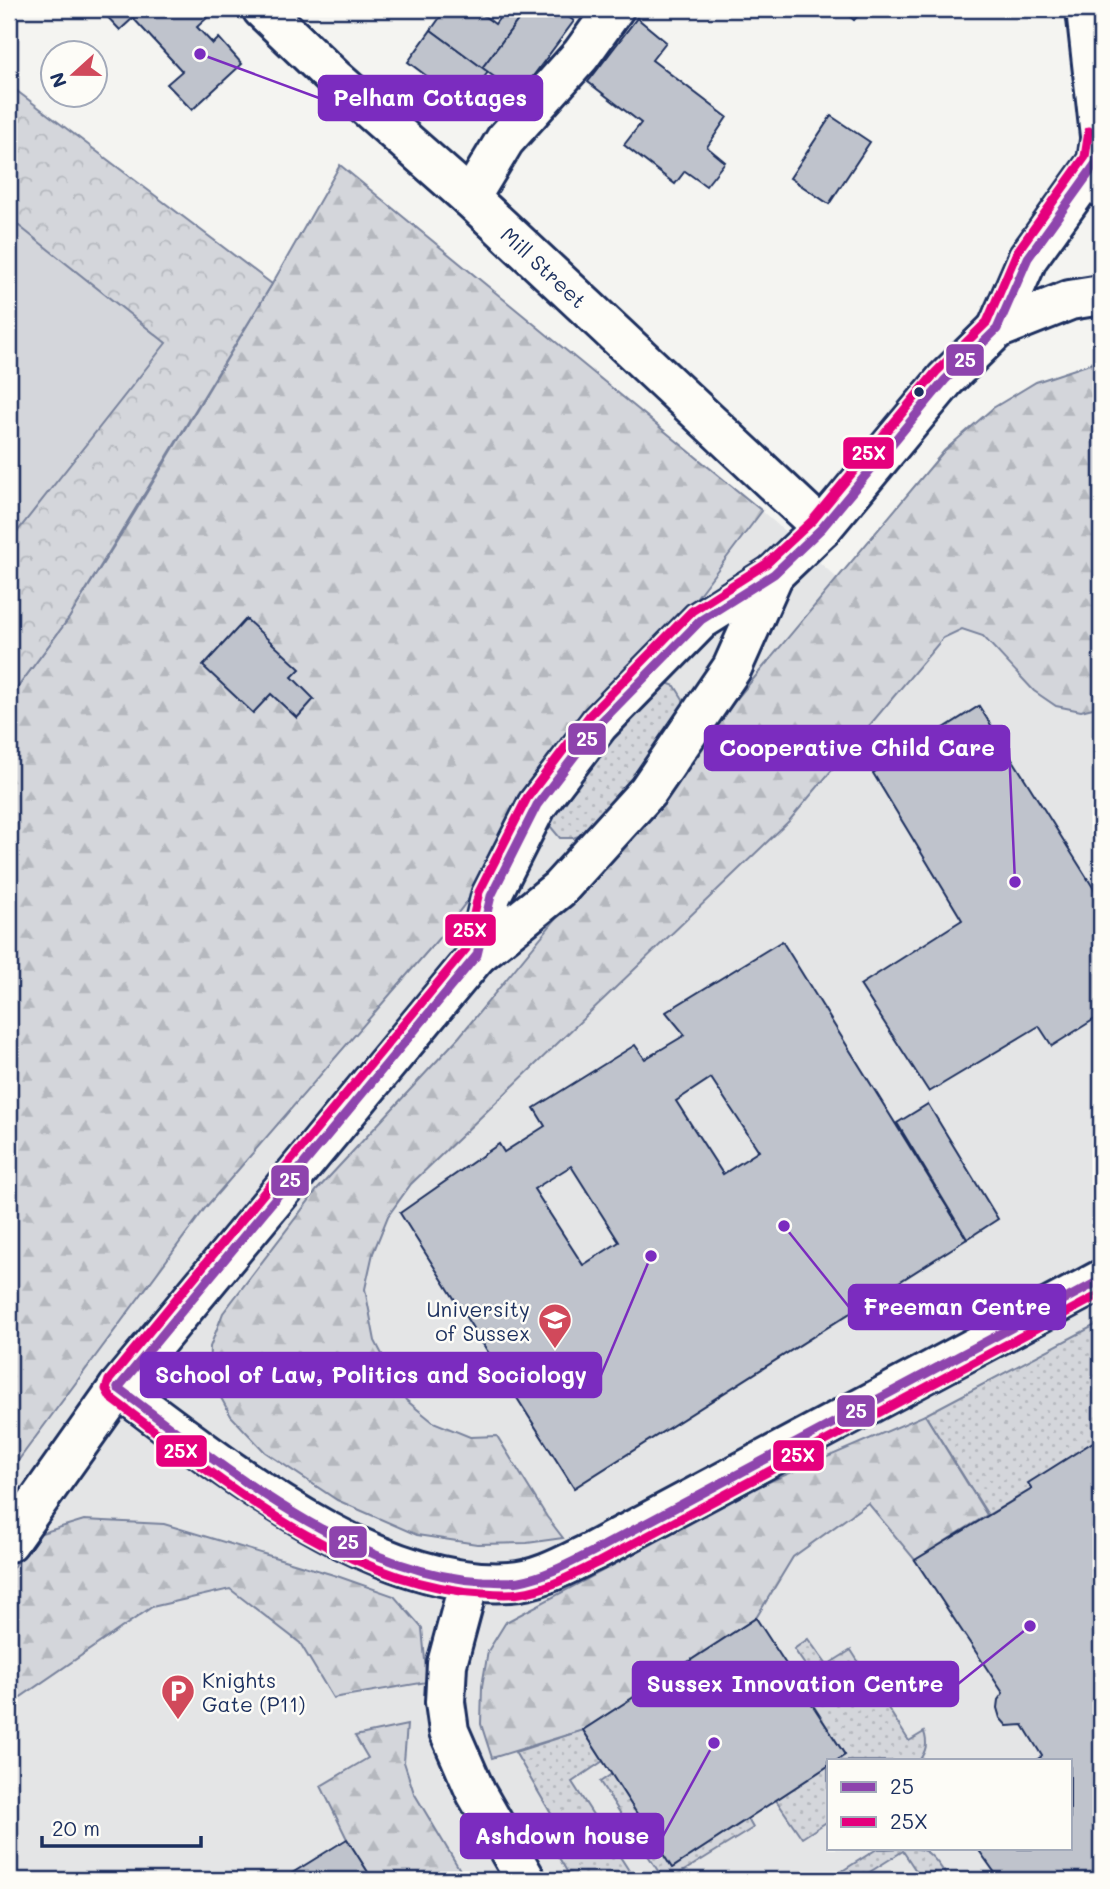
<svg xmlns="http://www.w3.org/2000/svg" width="1110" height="1889" viewBox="0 0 1110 1889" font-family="Mali,sans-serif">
	<defs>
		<pattern id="grass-dots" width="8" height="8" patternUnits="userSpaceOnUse" patternTransform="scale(1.75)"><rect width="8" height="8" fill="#d4d6db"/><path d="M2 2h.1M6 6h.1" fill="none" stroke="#b5b8be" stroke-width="1.8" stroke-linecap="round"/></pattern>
		<pattern id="forest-firs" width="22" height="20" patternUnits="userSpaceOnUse" patternTransform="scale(1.75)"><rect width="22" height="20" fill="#d4d6db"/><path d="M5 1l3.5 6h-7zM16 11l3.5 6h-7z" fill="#b5b8be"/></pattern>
		<pattern id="park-crowns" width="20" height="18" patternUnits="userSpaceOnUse" patternTransform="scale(1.75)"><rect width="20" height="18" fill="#d4d6db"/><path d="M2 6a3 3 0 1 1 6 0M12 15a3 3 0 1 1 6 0" fill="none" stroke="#b5b8be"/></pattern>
	</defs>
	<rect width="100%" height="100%" fill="#f4f4f1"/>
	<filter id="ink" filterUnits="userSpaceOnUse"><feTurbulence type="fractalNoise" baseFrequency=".0143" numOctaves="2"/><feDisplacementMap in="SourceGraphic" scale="14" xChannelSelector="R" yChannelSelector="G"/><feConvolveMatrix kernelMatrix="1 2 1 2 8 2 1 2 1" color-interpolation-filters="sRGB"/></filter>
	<g filter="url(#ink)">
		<path fill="#e4e5e6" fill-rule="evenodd" d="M 9,85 L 272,284 L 135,512 L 439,938 L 762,511 L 837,578 L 944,451 L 993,408 L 1036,382 L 1096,362 L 1101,363 L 1101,1880 L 9,1880 ZM 828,1761 L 1070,1761 L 1070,1849 L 828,1849 Z"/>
		<g fill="url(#grass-dots)" stroke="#78829c" stroke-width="2">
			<polygon points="664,682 675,686 683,699 684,716 656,758 587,833 573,838 560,838 550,826 548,812 567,783"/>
			<polygon points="1101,1322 1101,1437 1029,1483 1032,1489 988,1515 925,1415"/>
			<path d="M 808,1639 L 827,1665 L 851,1650 L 909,1741 L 924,1732 C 928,1744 926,1751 919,1761 L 836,1761 L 845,1755 L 793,1674 L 805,1665 L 794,1649 Z"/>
			<polygon points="583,1730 603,1761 572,1782 635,1880 572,1880 551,1844 564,1836 515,1752"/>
			<polygon points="828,1766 828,1821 802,1838 776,1800"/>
			<polygon points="612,1774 672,1867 748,1819 753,1828 669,1880 664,1880 600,1782"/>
			<path d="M 877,1849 C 921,1849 925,1840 949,1880 L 922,1880 L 903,1851 L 857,1880 L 828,1880 Z"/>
		</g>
		<g fill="url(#forest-firs)" stroke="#78829c" stroke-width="2">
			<polygon points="340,165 762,511 439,938 206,1207 9,1473 9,699 69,618 135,512 272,284"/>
			<polygon points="1096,362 1101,363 1101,706 1081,711 1056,706 1034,691 983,636 962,629 943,638 789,821 411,1184 388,1216 373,1253 365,1289 375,1341 406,1400 433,1422 470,1437 497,1436 547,1517 563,1538 527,1543 477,1544 417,1535 337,1500 265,1452 231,1416 209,1376 210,1347 223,1313 317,1190 459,1037 704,738 944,451 993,408 1036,382"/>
			<polygon points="925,1415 987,1515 915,1560 868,1503 793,1557 756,1618 583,1730 492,1758 481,1724 482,1686 488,1651 506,1622 625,1559 704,1510"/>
			<polygon points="84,1520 164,1524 337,1576 394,1596 422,1628 427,1682 333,1698 300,1643 230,1589 152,1607 9,1705 9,1573 35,1535"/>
			<polygon points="407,1725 404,1762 414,1793 466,1880 373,1880 347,1839 321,1786 368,1758 355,1736"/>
		</g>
		<polygon fill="url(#park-crowns)" stroke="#78829c" stroke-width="2" points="9,85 272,284 69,618 9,699"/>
		<polygon fill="#d4d6db" stroke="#78829c" stroke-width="2" points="9,218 166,343 9,542"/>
		<g fill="#bfc3cc" stroke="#1b2f5e" stroke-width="2" fill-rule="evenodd">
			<polygon points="100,9 201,9 208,17 197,27 213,44 219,38 242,64 192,110 167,84 182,71 133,18 120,30"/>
			<polygon points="446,9 475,9 495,24 505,10 519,19 482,68 431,30"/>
			<polygon points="503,9 557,9 574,21 519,95 482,68 519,19"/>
			<polygon points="841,9 864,9 854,20"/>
			<polygon points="637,18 666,42 652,60 727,117 707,147 725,162 706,186 685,171 675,184 624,145 641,123 588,82"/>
			<polygon points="431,30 488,72 464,104 408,62"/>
			<polygon points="831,116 870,142 829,204 790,178"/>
			<polygon points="246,619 300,669 292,677 314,699 297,718 271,694 253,713 203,666"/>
			<polygon points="979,706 1101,900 1101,1015 1052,1046 1039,1026 929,1092 860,985 962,920 873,773"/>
			<path d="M 782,941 L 967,1239 L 574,1488 L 400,1213 L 499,1144 L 504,1152 L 545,1126 L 534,1108 L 635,1045 L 645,1059 L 685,1035 L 666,1012 ZM 711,1078 L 759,1151 L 723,1174 L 676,1101 ZM 571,1166 L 619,1242 L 583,1265 L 534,1189 Z"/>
			<polygon points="928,1104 998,1219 967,1239 897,1123"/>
			<polygon points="1101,1437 1101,1880 1000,1880 978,1849 1070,1849 1070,1761 1035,1761 1042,1756 1023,1725 1007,1726 1000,1718 997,1708 998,1700 1003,1693 915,1560 1032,1489 1028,1483"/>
			<polygon points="756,1618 845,1755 836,1761 828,1761 828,1766 672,1868 583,1730"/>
			<polygon points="347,1839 373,1880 281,1880"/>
		</g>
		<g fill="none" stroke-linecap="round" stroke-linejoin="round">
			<g stroke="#1b2f5e" stroke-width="44">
				<g id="minor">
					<polyline points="262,9 334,78 470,198 822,528"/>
					<polyline points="470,198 505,140 581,55 614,9"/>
					<polyline points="997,329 1028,258 1097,162"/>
					<polyline points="477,955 491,896 537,805 599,724 701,620 774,574 822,528 945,380 997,329 1070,300 1101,295"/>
					<path d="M 118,1388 C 223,1465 374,1591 510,1582 C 540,1580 567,1564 594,1551 L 1101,1280"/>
					<polyline points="9,1542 118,1388 477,955 559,889 648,791 732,668 774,574"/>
					<polyline points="469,1582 447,1664 445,1702 449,1731 476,1793 526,1880"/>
				</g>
			</g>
			<g stroke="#1b2f5e" stroke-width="44">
				<polyline id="secondary" points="1101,133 1097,162 1101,187"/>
			</g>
			<g stroke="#1b2f5e" stroke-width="44">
				<polyline id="trunk" points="1086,9 1100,136"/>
			</g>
			<use href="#minor" stroke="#fdfcf7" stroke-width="38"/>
			<use href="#secondary" stroke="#fdfcf7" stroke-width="38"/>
			<use href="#trunk" stroke="#fdfcf7" stroke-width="38"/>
			<g stroke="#fdfcf7" stroke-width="14">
				<g id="bus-1">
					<polyline points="118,1388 477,955 491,896 537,805 599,724 701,620 774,574 822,528 945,380 997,329 1028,258 1097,162 1101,133"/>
					<path d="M 118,1388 C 220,1464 351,1574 483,1581 C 496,1581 508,1583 520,1581 C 547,1576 570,1563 594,1551 L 1101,1280"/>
				</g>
			</g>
			<g stroke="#fdfcf7" stroke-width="14">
				<path id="bus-2" d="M 1089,131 L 1085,157 L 1017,252 L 987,322 L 936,372 L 813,520 L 766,564 L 692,611 L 590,715 L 527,798 L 479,892 L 466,949 L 109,1380 L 106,1389 L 111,1398 C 217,1477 345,1586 483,1593 C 496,1594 508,1595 520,1593 C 549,1589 574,1574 599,1562 L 1101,1294"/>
			</g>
			<use href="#bus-1" stroke="#8e44ad" stroke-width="9"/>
			<use href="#bus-2" stroke="#e5007d" stroke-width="9"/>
		</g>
	</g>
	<defs>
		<g id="university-pin" transform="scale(1.75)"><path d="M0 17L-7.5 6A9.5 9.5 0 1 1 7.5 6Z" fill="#d1495b" stroke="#fdfcf7"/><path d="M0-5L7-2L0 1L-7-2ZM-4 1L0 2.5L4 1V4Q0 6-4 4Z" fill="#fff"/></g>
		<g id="parking-pin" transform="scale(1.75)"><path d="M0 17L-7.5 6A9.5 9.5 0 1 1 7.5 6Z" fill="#d1495b" stroke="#fdfcf7"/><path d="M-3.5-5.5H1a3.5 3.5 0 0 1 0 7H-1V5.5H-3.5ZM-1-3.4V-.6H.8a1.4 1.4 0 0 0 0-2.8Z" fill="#fff"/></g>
	</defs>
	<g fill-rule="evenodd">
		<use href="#university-pin" x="555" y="1320"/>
		<use href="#parking-pin" x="178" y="1691"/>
	</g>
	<circle fill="#1b2f5e" stroke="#fdfcf7" stroke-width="2.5" cx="919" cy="392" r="6"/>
	<g text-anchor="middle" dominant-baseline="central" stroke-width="5" stroke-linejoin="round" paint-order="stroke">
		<g font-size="21" fill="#1b2f5e" stroke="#fdfcf7">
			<text transform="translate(544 267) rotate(43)">Mill Street</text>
		</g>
		<g font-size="21" fill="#1b2f5e" stroke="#fdfcf7" text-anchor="end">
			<text x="530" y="1308">University<tspan x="530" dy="24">of Sussex</tspan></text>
			<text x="202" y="1679" text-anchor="start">Knights<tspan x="202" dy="24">Gate (P11)</tspan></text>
		</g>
	</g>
	<path fill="none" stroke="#7b2cbf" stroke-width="2.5" d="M200 54L319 98M1015 882L1009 748M784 1226L849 1307M651 1256L601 1375M1030 1626L958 1684M714 1743L663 1836"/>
	<g fill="#7b2cbf" stroke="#fdfcf7" stroke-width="2.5">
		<circle cx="200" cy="54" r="7"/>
		<circle cx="1015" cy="882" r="7"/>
		<circle cx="784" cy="1226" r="7"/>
		<circle cx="651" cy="1256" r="7"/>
		<circle cx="1030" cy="1626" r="7"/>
		<circle cx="714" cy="1743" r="7"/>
	</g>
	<g fill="#7b2cbf" stroke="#7b2cbf" stroke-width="2.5">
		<rect x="319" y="76" width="223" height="44" rx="7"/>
		<rect x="705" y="726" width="304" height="44" rx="7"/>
		<rect x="849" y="1285" width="216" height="44" rx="7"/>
		<rect x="141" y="1353" width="460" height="44" rx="7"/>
		<rect x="633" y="1662" width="325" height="44" rx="7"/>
		<rect x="461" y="1814" width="202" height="44" rx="7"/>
	</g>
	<g font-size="23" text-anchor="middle" font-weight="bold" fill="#fff">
		<text x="430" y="106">Pelham Cottages</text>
		<text x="857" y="756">Cooperative Child Care</text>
		<text x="957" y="1315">Freeman Centre</text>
		<text x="371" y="1383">School of Law, Politics and Sociology</text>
		<text x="795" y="1692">Sussex Innovation Centre</text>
		<text x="562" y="1844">Ashdown house</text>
	</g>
	<g stroke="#fdfcf7" stroke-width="2.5">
		<rect x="945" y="343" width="40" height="34" rx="7" fill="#8e44ad"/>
		<rect x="842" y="436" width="53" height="34" rx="7" fill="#e5007d"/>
		<rect x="567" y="722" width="40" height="34" rx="7" fill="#8e44ad"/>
		<rect x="444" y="913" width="53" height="34" rx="7" fill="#e5007d"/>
		<rect x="270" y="1164" width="40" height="33" rx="7" fill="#8e44ad"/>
		<rect x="836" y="1394" width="40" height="34" rx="7" fill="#8e44ad"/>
		<rect x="155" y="1434" width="53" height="34" rx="7" fill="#e5007d"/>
		<rect x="772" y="1439" width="53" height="33" rx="7" fill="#e5007d"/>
		<rect x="328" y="1525" width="40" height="34" rx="7" fill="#8e44ad"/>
	</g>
	<g font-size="19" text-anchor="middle" font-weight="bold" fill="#fff">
		<text x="965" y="367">25</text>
		<text x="869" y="460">25X</text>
		<text x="587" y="746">25</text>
		<text x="470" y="937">25X</text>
		<text x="290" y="1187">25</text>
		<text x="856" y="1418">25</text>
		<text x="181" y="1458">25X</text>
		<text x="798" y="1462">25X</text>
		<text x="348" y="1549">25</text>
	</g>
	<rect width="1110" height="1889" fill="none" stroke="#fdfcf7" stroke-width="35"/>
	<rect x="18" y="18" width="1075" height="1854" fill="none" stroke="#1b2f5e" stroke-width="2.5" filter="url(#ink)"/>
	<rect x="827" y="1759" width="245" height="91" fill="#fdfcf7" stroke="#a3aaba" stroke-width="2"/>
	<rect x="841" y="1782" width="35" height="10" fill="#8e44ad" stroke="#a3aaba" stroke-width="2"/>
	<text x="890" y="1794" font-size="21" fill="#1b2f5e">25</text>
	<rect x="841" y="1817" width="35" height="10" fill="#e5007d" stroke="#a3aaba" stroke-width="2"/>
	<text x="890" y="1829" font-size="21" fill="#1b2f5e">25X</text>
	<g transform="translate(74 74) rotate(249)"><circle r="33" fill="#fdfcf7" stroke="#a3aaba" stroke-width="2"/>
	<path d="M0-5L12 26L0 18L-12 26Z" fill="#d1495b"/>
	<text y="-10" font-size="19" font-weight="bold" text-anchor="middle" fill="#1b2f5e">N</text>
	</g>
	<path d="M42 1836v10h159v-10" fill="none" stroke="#1b2f5e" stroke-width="3.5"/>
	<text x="52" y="1836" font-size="21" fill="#1b2f5e" stroke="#fdfcf7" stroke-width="5" paint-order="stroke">20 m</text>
</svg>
